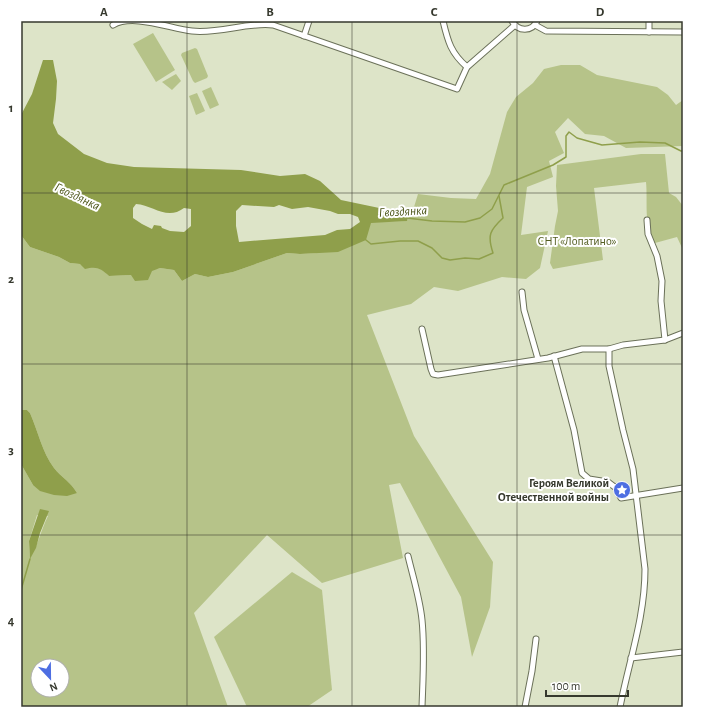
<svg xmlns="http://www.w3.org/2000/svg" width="704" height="728" viewBox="0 0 704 728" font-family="'Alegreya Sans',sans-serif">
	<rect width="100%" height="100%" fill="#dde4c8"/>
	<g fill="#b6c389" fill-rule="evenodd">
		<polygon points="153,33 175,70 156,82 133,44"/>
		<polygon points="195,48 197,49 208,76 207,78 195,83 193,81 181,55 182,53"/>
		<path d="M 561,65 L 580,65 L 597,75 L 657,87 L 668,95 L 676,105 L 683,100 L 683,146 L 626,148 L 604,136 L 585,134 L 568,118 L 555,132 L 564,153 L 549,161 L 553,177 L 527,187 L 521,235 L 548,231 L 540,268 L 526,279 L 502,277 L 458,291 L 434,287 L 411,304 L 367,315 L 414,436 L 493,562 L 490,607 L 472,657 L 461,597 L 400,483 L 389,485 L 403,558 L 322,583 L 267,535 L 194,613 L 228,707 L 21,707 L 21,464 L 33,485 L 77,493 C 71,482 61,477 54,468 C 42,452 38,431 30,413 L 27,410 L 21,410 L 21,235 L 30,247 L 59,257 L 70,263 L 80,264 L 103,269 L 109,276 L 131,275 L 160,268 L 174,270 L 182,281 L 195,274 L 208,277 L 233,272 L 287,253 L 300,254 L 317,253 L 371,222 L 407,221 L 407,214 L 392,211 L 414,207 L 418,194 L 451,198 L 476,199 L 490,174 L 507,112 L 516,97 L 533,83 L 544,69 ZM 37,515 L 48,516 C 41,530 38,545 30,558 L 29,541 ZM 38,666 L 62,666 L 62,690 L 38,690 Z"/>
		<polygon points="176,74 181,81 172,90 162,82"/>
		<polygon points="211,87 219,105 210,109 202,91"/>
		<polygon points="197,93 205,111 196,115 189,96"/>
		<path d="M 641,154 L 665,154 L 669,193 L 676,197 L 683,206 L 683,250 L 677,237 L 655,243 C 643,227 648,201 646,182 L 594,188 L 603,260 L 553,269 L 550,263 L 555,226 L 558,211 L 556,186 L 557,165 Z"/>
		<polygon points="292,572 322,590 332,690 307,707 247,707 214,637"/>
	</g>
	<g fill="#8f9f4b" fill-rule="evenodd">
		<path d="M 43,60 L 53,60 L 57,81 L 56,99 L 53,123 L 58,134 L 84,154 L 107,163 L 134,167 L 241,170 L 280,176 L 305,174 L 320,181 L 341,200 L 408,214 L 407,221 L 371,223 L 366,240 L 338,252 L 300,254 L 287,253 L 233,272 L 208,277 L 195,274 L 182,281 L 174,270 L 160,268 L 152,271 L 148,280 L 135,281 L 131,275 L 109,276 C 101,268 96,266 85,269 L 80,264 L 70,263 L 59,257 L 30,247 L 21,235 L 21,115 L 32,94 ZM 136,204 C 153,205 167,221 184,208 L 191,209 L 191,226 L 184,232 L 170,231 L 162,228 L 161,226 L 154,225 L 152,229 L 142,224 L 133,218 L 133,208 ZM 242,205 L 274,207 L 279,205 L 292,209 L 308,207 L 330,211 L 338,214 L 350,214 L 358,217 L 360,222 L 350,229 L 337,230 L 325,235 L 239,242 L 236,226 L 236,211 Z"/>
		<path d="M 21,410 L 27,410 L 30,413 C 38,431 42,452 54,468 C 61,477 71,482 77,493 L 67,496 L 54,495 L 40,491 L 33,485 L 21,464 Z"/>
		<polygon points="40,509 49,511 40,533 36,548 30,559 29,541"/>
	</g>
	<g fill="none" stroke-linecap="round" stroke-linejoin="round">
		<g stroke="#8f9f4b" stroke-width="1.5">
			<polyline points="407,218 432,221 465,222 480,218 492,209 504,185 553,165 566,157 566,136 569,132 577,138 602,145 640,142 665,143 681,151 683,151"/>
			<path d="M 366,240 L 371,244 L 400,241 L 418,241 L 432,248 L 442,258 L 450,260 L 465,258 L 479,259 L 493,253 C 487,235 490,230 503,218 L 499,196"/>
			<polyline points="21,590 30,559"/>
		</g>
		<g stroke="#6b7159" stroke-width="7">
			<g id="street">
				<path d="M 443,21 C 448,42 451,53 467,67"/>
				<path d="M 512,21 C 518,32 532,32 537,21"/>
				<polyline points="649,21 649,32"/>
				<path d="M 113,25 C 133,13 171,29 192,31 C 220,34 246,22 273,25 L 457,89 L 467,67 L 515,25"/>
				<polyline points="535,25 546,31 683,32"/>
				<polyline points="304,36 309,21"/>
				<polyline points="647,220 648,234 657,256 662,281 661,301 665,340"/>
				<polyline points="522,292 524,310 538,359"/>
				<polyline points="422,329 431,369 433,374 438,375 548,358 582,349 609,349 623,345 665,340 683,333"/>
				<path d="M 609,349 L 609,366 L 623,430 L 633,469 L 645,569 C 645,617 629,661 620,707"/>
				<polyline points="554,356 574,430 582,473 589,479 608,482 616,488 621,498 683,488"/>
				<path d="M 408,556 C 413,577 420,599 422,620 C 425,649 423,678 422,707"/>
				<polyline points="631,658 683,652"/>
				<polyline points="525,707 532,671 536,639"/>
			</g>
		</g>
		<use href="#street" stroke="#fff" stroke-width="5"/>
	</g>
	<path fill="none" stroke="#36392e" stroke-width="1" stroke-opacity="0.55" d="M 187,21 L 187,707M 352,21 L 352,707M 517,21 L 517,707M 21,193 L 683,193M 21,364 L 683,364M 21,535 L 683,535"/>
	<defs>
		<g id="sight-disc" transform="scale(0.9)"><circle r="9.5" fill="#4d6ee2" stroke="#fff"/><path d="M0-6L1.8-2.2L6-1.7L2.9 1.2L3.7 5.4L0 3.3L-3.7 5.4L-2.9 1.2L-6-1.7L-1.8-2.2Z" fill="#fff"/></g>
	</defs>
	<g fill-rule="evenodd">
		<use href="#sight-disc" x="622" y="490"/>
	</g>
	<g text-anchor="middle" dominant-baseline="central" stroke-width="4" stroke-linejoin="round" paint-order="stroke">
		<g font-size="12" fill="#535d21" stroke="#fff">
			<text x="577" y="241">СНТ «Лопатино»</text>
		</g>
		<g font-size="12" font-weight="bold" fill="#36392e" stroke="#fff" text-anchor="end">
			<text x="609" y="483">Героям Великой<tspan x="609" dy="14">Отечественной войны</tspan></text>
		</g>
		<g font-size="13" font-style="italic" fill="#454f10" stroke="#fff">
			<text transform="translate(77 197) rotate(25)">Гвоздянка</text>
			<text transform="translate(403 212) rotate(-3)">Гвоздянка</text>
		</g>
	</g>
	<rect width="704" height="728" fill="none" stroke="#ffffff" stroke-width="44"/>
	<g transform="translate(50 678) rotate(158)"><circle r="19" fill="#ffffff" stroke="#afb0ab"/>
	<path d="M0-3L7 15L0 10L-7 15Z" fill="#4d6ee2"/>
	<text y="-6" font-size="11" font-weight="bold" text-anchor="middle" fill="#36392e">N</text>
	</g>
	<path d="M546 690v6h82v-6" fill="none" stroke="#36392e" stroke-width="2"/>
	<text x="552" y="690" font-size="12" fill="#36392e" stroke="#ffffff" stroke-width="3" paint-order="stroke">100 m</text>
	<rect x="22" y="22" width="660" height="684" fill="none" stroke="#36392e" stroke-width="1.5"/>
	<g font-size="13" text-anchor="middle" font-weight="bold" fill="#36392e">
		<text x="104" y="16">A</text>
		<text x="270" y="16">B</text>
		<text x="434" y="16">C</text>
		<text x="600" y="16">D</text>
		<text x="11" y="112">1</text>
		<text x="11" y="283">2</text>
		<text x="11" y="454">3</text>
		<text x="11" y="625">4</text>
	</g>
</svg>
